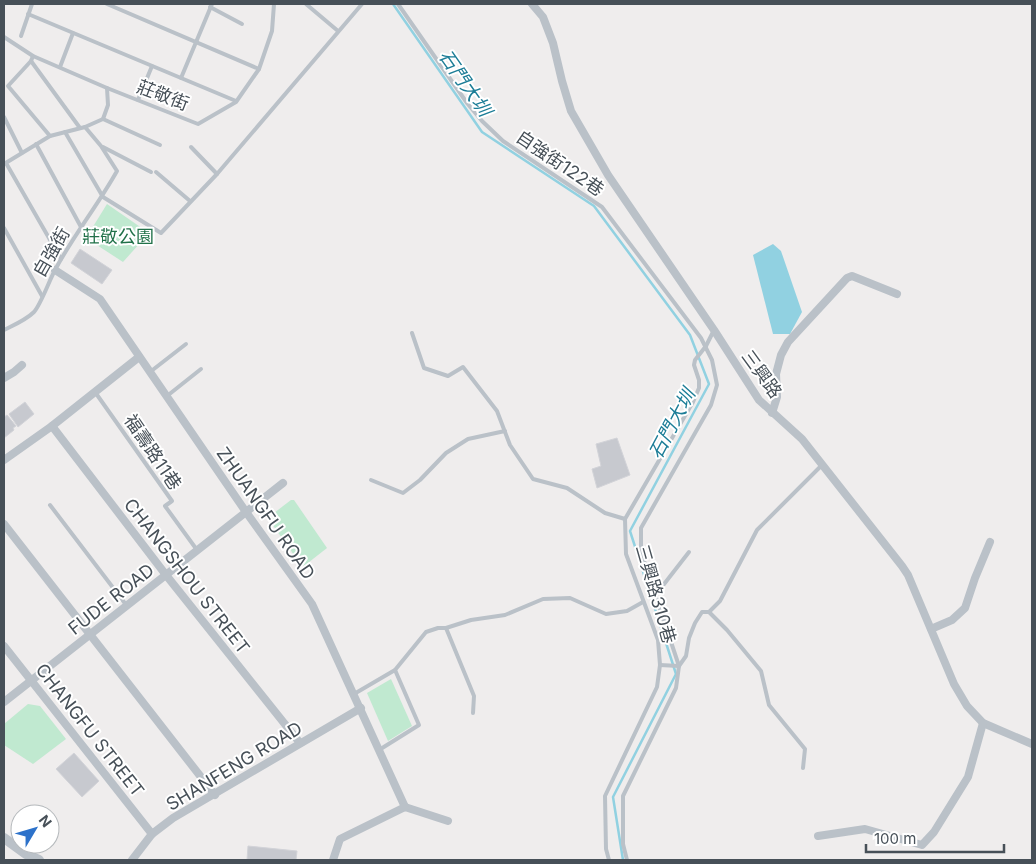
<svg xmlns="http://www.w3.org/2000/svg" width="1036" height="864" viewBox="0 0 1036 864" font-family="Inter,'Noto Sans TC',sans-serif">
	<rect width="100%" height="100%" fill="#efeded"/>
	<g fill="#c0e9d0">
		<polygon points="107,204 149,233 123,262 86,238"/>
		<polygon points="291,500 294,500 327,548 304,566 301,565 272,524 274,513"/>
		<polygon points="391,679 412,726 388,741 367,693"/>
		<polygon points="28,704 40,706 66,739 33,764 4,745 4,724"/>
	</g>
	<polygon fill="#91d1e1" points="773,244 781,251 802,312 790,334 773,334 753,255"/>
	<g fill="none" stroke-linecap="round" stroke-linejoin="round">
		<polyline stroke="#91d1e1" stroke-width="2.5" points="393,4 482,132 594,206 690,335 709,384 630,531 676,674 613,797 623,860"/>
	</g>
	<g fill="#c7c9cf" stroke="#d2d3d8">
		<polygon points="80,249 112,270 102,284 71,263"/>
		<polygon points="25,402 34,414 18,427 9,414"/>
		<polygon points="7,415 16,426 13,428 14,430 4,438 4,417"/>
		<polygon points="617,438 630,475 597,488 592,469 601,466 596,444"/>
		<polygon points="74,753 99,781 82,797 56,769"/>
		<polygon points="248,846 297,851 296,860 247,860"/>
	</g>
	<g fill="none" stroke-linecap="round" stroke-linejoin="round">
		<g stroke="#bac1c8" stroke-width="4">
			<polyline points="107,4 259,69"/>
			<polyline points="306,4 338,31"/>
			<polyline points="398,4 467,103 482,121 503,141 602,207 701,338 712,360 717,385 711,405 641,528 641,552 679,666 676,688 623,796 623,844 627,860"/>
			<polyline points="210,7 242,24"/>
			<polyline points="28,14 236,101"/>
			<polyline points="21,36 32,4"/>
			<polyline points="4,37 33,56 107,88 198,124 236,102 259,69 272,31 274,4"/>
			<polyline points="33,56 31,61 8,86 50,136"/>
			<polyline points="31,61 80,128"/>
			<polyline points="60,67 73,33"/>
			<polyline points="181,78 212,4"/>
			<polyline points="138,100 152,66"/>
			<polyline points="4,117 22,153"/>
			<polyline points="103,119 160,145"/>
			<polyline points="65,132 103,197 161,233 217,174 362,4"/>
			<polyline points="36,144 81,227"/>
			<polyline points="103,147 151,172"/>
			<polyline points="191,147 217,174"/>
			<polyline points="6,163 61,259"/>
			<polyline points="4,164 50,136 85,127 103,119 108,105 107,88"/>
			<polyline points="156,172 190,201"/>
			<polyline points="4,228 42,296"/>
			<path d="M 4,330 C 14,325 26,320 34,312 C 41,304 49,281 55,270 C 73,236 98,205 117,171 L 101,146 L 85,127"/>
			<polyline points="412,333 424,368 448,376 463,367 497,411 510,445 533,479 567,488 605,513 625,519"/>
			<polyline points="150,372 186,344"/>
			<polyline points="95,392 172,501 165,506 197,550"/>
			<polyline points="167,396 201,369"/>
			<polyline points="371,480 403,493 420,480 446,453 468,439 505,431"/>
			<polyline points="50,505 127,606"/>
			<polyline points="654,591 661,588 689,552"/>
			<polyline points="709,612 727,630 761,671 769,705 805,749 803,768"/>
			<polyline points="446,628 474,696 473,713"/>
			<polyline points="660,665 679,666 686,656 689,638 695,623 702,612 709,612 720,601 757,530 822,465"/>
			<polyline points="354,694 395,670 426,632 438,628 446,628 471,620 505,615 543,599 570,598 606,614 627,611 643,602"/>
			<polyline points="379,750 419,725 395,670"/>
			<polyline points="609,860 606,849 605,796 657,687 660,665 658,640 626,554 625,519 693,402 699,388 699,380 694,365 695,360 706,346 714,330"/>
		</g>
		<g stroke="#bac1c8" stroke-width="8">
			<polyline points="532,4 543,17 553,43 562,81 571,111 608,175 714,330 759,400 802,439 902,566 908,575 954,684 967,706 983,723 1032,744"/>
			<polyline points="55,270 100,299 246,512 312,604 405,807"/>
			<polyline points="4,378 14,372 22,365"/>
			<polyline points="772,413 777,397 776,374 781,355 788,342 847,278 852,276 897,294"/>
			<polyline points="52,426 166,575 300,743"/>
			<polyline points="4,460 52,426 139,357"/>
			<polyline points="4,524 215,795"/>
			<polyline points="931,629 952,620 965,608 975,578 990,542"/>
			<polyline points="4,646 152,834"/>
			<polyline points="4,702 283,483"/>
			<polyline points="405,807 448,821"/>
			<polyline points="818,836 865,829 922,845 934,832 968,777 983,723"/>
			<polyline points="132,860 152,834 173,818 361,708"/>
			<polyline points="333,860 340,839 405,807"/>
		</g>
		<polyline stroke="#bac1c8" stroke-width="10" points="4,838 26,854 39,860"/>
	</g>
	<g text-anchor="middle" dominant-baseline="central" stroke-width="4" stroke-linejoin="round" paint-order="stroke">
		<g font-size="18" fill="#475058" stroke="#fff">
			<text transform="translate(163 95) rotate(21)">莊敬街</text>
			<text transform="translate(560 163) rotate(34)">自強街122巷</text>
			<text transform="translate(51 252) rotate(-60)">自強街</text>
			<text transform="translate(762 374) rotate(54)">三興路</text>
			<text transform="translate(153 452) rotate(56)">福壽路11巷</text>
			<text transform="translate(266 513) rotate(55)">ZHUANGFU ROAD</text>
			<text transform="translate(187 576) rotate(52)">CHANGSHOU STREET</text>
			<text transform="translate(656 594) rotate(74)">三興路310巷</text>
			<text transform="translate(111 599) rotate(-38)">FUDE ROAD</text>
			<text transform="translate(90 730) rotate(52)">CHANGFU STREET</text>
			<text transform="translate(234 766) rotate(-31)">SHANFENG ROAD</text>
		</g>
		<g font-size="18" fill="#217149" stroke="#fff">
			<text x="118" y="236">莊敬公園</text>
		</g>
		<g font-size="19" font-style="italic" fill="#1c7d97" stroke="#fff">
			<text transform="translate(465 83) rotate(55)">石門大圳</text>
			<text transform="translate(672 424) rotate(-62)">石門大圳</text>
		</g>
	</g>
	<rect width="1036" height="864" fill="none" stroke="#475058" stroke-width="10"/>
	<g transform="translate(35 829) rotate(52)"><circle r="24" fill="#ffffff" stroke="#b5b9bc"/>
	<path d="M0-4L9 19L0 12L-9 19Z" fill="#2d72ca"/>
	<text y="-8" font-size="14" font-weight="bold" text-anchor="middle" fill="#475058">N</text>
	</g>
	<path d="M866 844v8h138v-8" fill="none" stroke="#475058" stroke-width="2.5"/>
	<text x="874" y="844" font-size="15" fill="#475058" stroke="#ffffff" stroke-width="4" paint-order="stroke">100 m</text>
</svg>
